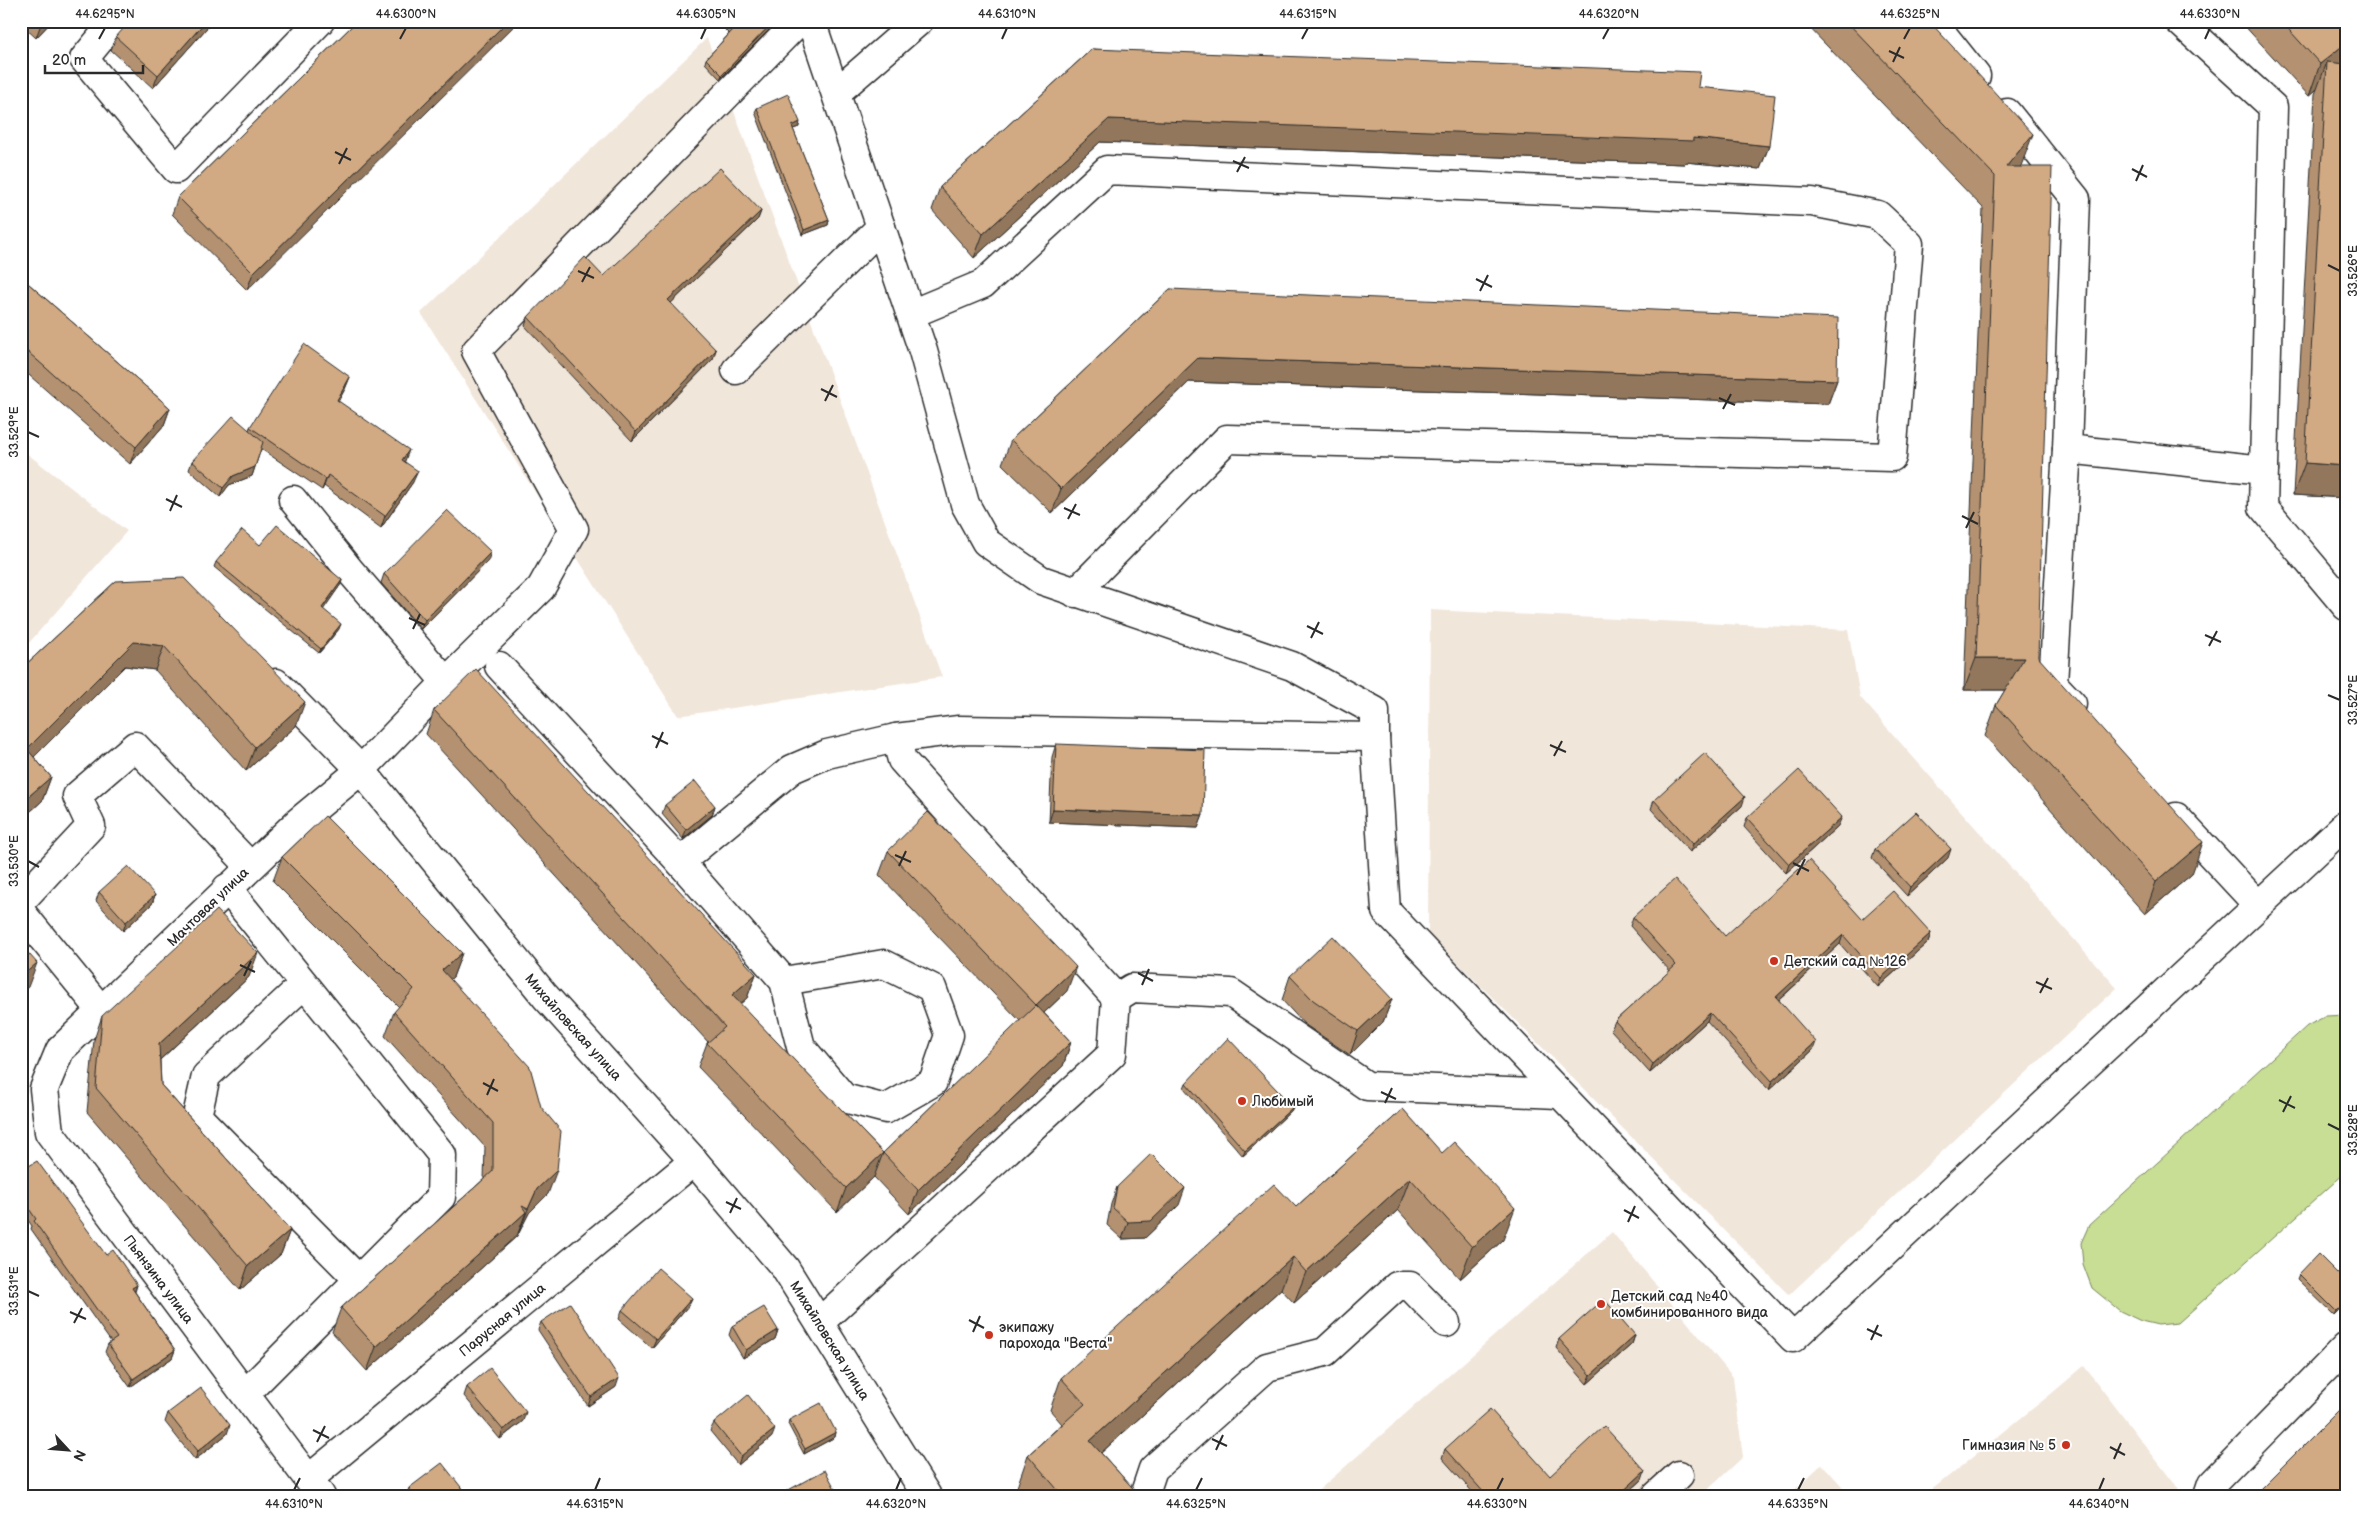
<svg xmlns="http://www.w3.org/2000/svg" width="2367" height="1517" viewBox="0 0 2367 1517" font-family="'Balsamiq Sans',sans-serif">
	<rect width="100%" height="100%" fill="#fff"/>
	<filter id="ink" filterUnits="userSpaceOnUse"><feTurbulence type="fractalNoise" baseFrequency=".02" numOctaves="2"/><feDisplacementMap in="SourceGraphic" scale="10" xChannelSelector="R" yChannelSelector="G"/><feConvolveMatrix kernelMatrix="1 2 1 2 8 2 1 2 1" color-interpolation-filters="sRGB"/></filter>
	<g filter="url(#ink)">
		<g fill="#f1e6da">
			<polygon points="707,38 942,677 678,716 421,313"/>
			<polygon points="21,449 127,531 21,652"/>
			<polygon points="1430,610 1848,630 1860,697 2117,988 1789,1295 1428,933"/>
			<polygon points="1612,1232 1733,1377 1743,1457 1701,1496 1312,1496"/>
			<polygon points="2084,1366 2184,1496 1924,1496 2051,1394"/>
			<polygon points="1822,1464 1851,1496 1788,1496"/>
		</g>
		<polygon fill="#c7de94" stroke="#798460" points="2346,1015 2346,1172 2178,1323 2158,1325 2141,1321 2120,1311 2092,1288 2083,1264 2081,1243 2089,1225 2307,1026 2326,1016"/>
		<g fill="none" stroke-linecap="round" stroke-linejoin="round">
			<g stroke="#2b2b2b" stroke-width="31">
				<g id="minor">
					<polyline points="115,21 84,59 176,169 320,21"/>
					<path id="s1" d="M 799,21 L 476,351 L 574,529 L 541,588 L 446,682 L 361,770 L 545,996 L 694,1161 L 785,1268 L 927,1496"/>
					<polyline points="811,21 923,351 965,504 986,542 1041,580 1292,666 1375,711 1375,737 1386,911 1793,1338 2346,824"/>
					<polyline points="1932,21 1976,76"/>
					<polyline points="2179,21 2273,107 2263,507 2346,606"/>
					<polyline points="836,93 919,21"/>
					<polyline points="2007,113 2076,199 2067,449 2264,470"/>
					<polyline points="911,314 983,284 1107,170 1812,202 1878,215 1909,244 1892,457 1227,439 1075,593"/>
					<polyline points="736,370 881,227"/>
					<polyline points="2067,449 2053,684 2072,704"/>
					<polyline points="293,500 351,572 446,682"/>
					<polyline points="499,666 680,862"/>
					<path id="s2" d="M 276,683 L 361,770 L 298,822 L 60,1050 L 44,1089 L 49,1132 L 321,1496"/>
					<polyline points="2176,817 2257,904"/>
					<polyline points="227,888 442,1155 441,1197 246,1393"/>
					<polyline points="21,901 91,826 77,796 135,746 250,866"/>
					<polyline points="21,912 101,1010"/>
					<polyline points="784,981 884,964 932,988 949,1035 933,1082 886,1109 844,1098 801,1047 784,981 680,862 792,769 827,754 896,738"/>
					<polyline points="304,984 206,1076 197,1116 359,1280"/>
					<polyline points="1116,998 1132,988 1231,993 1367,1086 1558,1094"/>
					<polyline points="820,1322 1112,1054 1116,998 902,760 896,738 959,730 1375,737"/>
					<path id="s3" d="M 310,1478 L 694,1161"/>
					<polyline points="1144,1496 1153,1469 1267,1367 1325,1352 1397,1286 1410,1286 1446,1323"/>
					<polyline points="1656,1496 1679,1475"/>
					<polyline points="2208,1496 2212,1484 2346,1347"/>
				</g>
			</g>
			<use href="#minor" stroke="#fff" stroke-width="28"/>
		</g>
		<g fill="#b49271" stroke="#2b2b2b">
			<polygon points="21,21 52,21 36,38 21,24"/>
			<polygon points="213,21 153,88 111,50 116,37"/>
			<polygon points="357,21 247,290 172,214 178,197"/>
			<polygon points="1803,21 1929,21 2021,166 2020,167 2038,657 2192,874 2145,914 1985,736 1996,705 2005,690 1964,690 1983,208"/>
			<polygon points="2240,21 2346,21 2346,498 2293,495 2315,94 2317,89 2309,96"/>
			<polygon points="727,25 772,27 720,79 705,63 706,59 729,34 725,30"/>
			<polygon points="1092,49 1698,87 1769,146 1760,169 1685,162 1684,164 1100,142 974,258 932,210 940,187"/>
			<polygon points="757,108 799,127 793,129 829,220 828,225 802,235 755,112"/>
			<polygon points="761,211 758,219 671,303 713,359 632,441 525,326 528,317 603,276"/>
			<polygon points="21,277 170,408 164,425 130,464 21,368"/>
			<polygon points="1170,289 1837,380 1828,404 1189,382 1052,513 1002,464 1011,440"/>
			<polygon points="350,377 345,389 338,401 405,462 413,482 381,528 324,486 322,490 261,449 252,476 229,485 220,497 189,470 192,461 249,430 250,427"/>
			<polygon points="260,545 342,580 341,584 323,609 339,629 319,653 214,567 216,562"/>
			<polygon points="488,561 421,629 381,583 384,574"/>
			<polygon points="116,581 296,726 246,771 155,670 125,666 34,757 51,777 42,801 21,820 21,669"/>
			<polygon points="434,710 756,974 747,998 740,1004 883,1153 1020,1021 879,875 888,851 1067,991 1044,1013 1071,1042 1063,1066 909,1214 874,1177 837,1212 698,1067 707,1043 708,1042 426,734"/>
			<polygon points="1056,744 1203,815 1198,828 1049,822 1052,757"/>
			<polygon points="1654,800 1742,806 1690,852 1651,809"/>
			<polygon points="665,805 715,806 712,815 683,839 662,814"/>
			<polygon points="1747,818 1838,826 1786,873 1744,827"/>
			<polygon points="1875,849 1948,858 1907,896 1872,858"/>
			<polygon points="282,857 462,953 453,977 450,979 548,1194 529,1213 517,1236 367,1371 332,1332 341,1308 484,1179 485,1147 385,1036 394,1012 399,1007 273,881"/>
			<polygon points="99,892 155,895 152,904 123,931 96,901"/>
			<polygon points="1633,917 1725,936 1862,919 1931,933 1928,942 1878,987 1840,944 1779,1000 1813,1050 1769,1090 1707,1021 1650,1073 1611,1030 1615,1021 1670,971 1630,926"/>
			<polygon points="1290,976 1392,999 1383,1022 1350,1055 1304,1024 1282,1000"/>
			<polygon points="249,977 160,1060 161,1085 290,1230 281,1254 240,1290 87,1112 94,1040 102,1016"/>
			<polygon points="1186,1083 1293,1107 1291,1111 1243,1156 1184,1088"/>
			<polygon points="1403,1109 1503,1240 1460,1279 1398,1210 1294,1303 1281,1289 1101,1453 1140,1496 1024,1496 1017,1487 1028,1455 1062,1424 1050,1410 1061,1378 1296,1207"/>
			<polygon points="21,1171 106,1255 137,1285 135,1292 175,1350 172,1358 130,1387 105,1352 108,1344 111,1342 31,1229 32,1226 21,1210"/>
			<polygon points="1117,1187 1179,1205 1145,1238 1122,1239 1107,1225 1111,1204"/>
			<polygon points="2299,1274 2346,1282 2346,1303 2334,1315 2297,1279"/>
			<polygon points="692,1298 688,1306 652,1348 619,1319 622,1310"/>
			<polygon points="541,1322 616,1387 588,1406 538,1330"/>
			<polygon points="732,1326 778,1330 775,1339 743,1358 729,1335"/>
			<polygon points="1635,1335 1632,1344 1587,1384 1556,1348 1559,1339"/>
			<polygon points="467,1387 523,1421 500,1439 464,1396"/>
			<polygon points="168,1413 227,1434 195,1460 165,1422"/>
			<polygon points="789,1420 836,1432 835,1437 804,1454 788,1424"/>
			<polygon points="714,1423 772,1437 738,1465 710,1431"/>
			<polygon points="1445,1449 1550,1476 1642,1480 1624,1496 1476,1496 1442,1458"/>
			<polygon points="409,1488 468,1496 406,1496"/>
		</g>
		<g fill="#92775c" stroke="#2b2b2b">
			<polygon points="42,21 52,21 36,38"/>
			<polygon points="206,21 213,21 153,88 158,75"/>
			<polygon points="508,21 519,21 247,290 253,273"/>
			<polygon points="773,22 772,27 720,79 722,75"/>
			<polygon points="2346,43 2346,66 2327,62 2317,89 2309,96 2320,64"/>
			<polygon points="1109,119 1693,138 1769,146 1760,169 1685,162 1684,164 1100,142 974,258 983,234"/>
			<polygon points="800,122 799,127 790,130 792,126"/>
			<polygon points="2033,134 2021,166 1994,199 2006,167"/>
			<polygon points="761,211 758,219 665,309 668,300"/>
			<polygon points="829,220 828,225 802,235 804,230"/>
			<polygon points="716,350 713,359 632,441 636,432"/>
			<polygon points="1198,358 1837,380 1828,404 1189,382 1052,513 1061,489"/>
			<polygon points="350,377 345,389 333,411 337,400"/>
			<polygon points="170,408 164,425 130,464 136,447"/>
			<polygon points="409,450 405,461 398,471 402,460"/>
			<polygon points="2305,463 2346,466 2346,498 2293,495"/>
			<polygon points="255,467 252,476 229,485 220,497 223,488 233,476"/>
			<polygon points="418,471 413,482 381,528 385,516"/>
			<polygon points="328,475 324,486 322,490 326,479"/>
			<polygon points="491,552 488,561 421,629 425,620"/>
			<polygon points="342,580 341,584 321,613 322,608"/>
			<polygon points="341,624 339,629 319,653 321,649"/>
			<polygon points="134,642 164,646 155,670 125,666 21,770 27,749"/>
			<polygon points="1976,658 2024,658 2013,690 1964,690"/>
			<polygon points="305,702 296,726 246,771 255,747"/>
			<polygon points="51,777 42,801 21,820 21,803"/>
			<polygon points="1745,797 1742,806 1690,852 1693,844"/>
			<polygon points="715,806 712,815 683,839 686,830"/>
			<polygon points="1053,809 1203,815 1198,828 1049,822"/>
			<polygon points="1842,817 1838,826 1786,873 1789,864"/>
			<polygon points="2203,842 2192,874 2145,914 2156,882"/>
			<polygon points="1951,849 1948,858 1907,896 1910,887"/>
			<polygon points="155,895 152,904 123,931 126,922"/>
			<polygon points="1931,933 1928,942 1878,987 1881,978"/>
			<polygon points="1843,935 1840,944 1772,1006 1776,997"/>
			<polygon points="258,953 249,977 151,1068 159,1044"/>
			<polygon points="462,953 453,977 434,994 442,970"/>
			<polygon points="37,963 28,987 21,993 21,977"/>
			<polygon points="1076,967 1067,991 1027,1029 1036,1005"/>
			<polygon points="756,974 747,998 723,1019 732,995"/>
			<polygon points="1392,999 1383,1022 1350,1055 1358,1031"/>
			<polygon points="1710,1013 1707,1021 1650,1073 1653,1064"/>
			<polygon points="1071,1042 1063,1066 909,1214 918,1190"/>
			<polygon points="1816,1042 1813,1050 1769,1090 1772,1081"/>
			<polygon points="1293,1107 1291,1111 1243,1156 1245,1151"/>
			<polygon points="883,1153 874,1177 837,1212 846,1188"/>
			<polygon points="557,1170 548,1194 529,1213 519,1233 528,1209 537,1189"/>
			<polygon points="1410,1178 1398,1210 1294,1303 1306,1272"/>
			<polygon points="1185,1188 1179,1205 1145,1238 1122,1239 1128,1222"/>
			<polygon points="1515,1208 1503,1240 1460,1279 1472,1247"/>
			<polygon points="526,1212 517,1236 367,1371 376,1347"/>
			<polygon points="290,1230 281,1254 240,1290 248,1266"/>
			<polygon points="1293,1257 1281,1289 1079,1473 1090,1441"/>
			<polygon points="137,1285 134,1293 132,1288"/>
			<polygon points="692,1298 688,1306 652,1348 656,1339"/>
			<polygon points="2346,1301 2346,1303 2334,1315 2336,1311"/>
			<polygon points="778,1330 775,1339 743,1358 746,1350"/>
			<polygon points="1635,1335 1632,1344 1587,1384 1591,1375"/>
			<polygon points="175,1350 172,1358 130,1387 133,1379"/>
			<polygon points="619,1378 616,1387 588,1406 591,1397"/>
			<polygon points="526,1412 523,1421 500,1439 503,1430"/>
			<polygon points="230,1425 227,1434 195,1460 198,1451"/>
			<polygon points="775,1429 772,1437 738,1465 741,1456"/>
			<polygon points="836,1432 835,1437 804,1454 805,1449"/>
			<polygon points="1645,1471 1642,1480 1624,1496 1618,1496"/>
		</g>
		<g fill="#d1aa83" stroke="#2b2b2b">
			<polygon points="130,21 206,21 158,75 116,37"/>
			<polygon points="357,21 508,21 253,273 178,197"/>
			<polygon points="731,21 773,21 773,22 722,75 706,59 732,31 727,25"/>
			<polygon points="1846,21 1929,21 2033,134 2006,167 2052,167 2038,657 2203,842 2156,882 1996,705 2024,658 1976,658 1995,176"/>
			<polygon points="2281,21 2346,21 2346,43 2320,64"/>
			<polygon points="1092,49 1700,72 1698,87 1775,95 1769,146 1693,138 1693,141 1109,119 983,234 940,187"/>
			<polygon points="2327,62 2346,64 2346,466 2305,463"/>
			<polygon points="788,94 800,122 792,126 829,220 804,230 757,108"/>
			<polygon points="720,168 761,211 668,300 716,350 636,432 528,317 585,257 603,276"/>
			<polygon points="21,277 170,408 136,447 21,346"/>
			<polygon points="1170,289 1838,318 1837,380 1198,358 1061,489 1011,440"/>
			<polygon points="304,344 350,377 337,400 409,450 402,460 418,471 385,516 328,475 326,479 250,427"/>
			<polygon points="233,416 263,442 255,467 233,476 223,488 192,461"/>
			<polygon points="447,510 491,552 425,620 384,574"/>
			<polygon points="277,525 342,580 322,608 341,624 321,649 216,562 242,530 260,545"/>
			<polygon points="184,578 305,702 255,747 164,646 134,642 27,749 51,777 21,803 21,669 116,581"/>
			<polygon points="476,669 756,974 732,995 883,1153 846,1188 707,1043 725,1027 434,710"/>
			<polygon points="1056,744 1205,750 1203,815 1053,809"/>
			<polygon points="1705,753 1745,797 1693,844 1654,800"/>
			<polygon points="1799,770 1842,817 1789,864 1747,818"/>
			<polygon points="695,781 715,806 686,830 665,805"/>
			<polygon points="928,812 1076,967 1036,1005 888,851"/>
			<polygon points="1916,812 1951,849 1910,887 1875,849"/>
			<polygon points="325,816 462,953 442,970 530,1067 541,1107 561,1131 557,1170 537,1189 528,1209 522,1206 526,1212 376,1347 341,1308 493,1171 493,1123 394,1012 414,989 282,857"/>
			<polygon points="1809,860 1862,919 1893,891 1931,933 1881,978 1843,935 1776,997 1816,1042 1772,1081 1710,1013 1653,1064 1615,1021 1676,965 1633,917 1675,879 1725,936"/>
			<polygon points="128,866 155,895 126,922 99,892"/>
			<polygon points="217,910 258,953 159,1044 161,1085 290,1230 248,1266 96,1088 102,1016"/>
			<polygon points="1333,936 1392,999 1358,1031 1313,1000 1290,976"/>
			<polygon points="21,945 37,963 21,977"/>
			<polygon points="1036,1005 1071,1042 918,1190 883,1153"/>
			<polygon points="1228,1038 1293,1107 1245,1151 1186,1083"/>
			<polygon points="1403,1109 1442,1153 1454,1142 1515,1208 1472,1247 1410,1178 1306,1272 1293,1257 1090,1441 1140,1496 1063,1496 1028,1455 1085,1404 1061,1378 1274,1184 1296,1207"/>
			<polygon points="1151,1154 1185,1188 1151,1221 1128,1222 1113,1208 1117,1187"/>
			<polygon points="37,1161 106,1255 113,1250 137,1285 132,1288 175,1350 133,1379 108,1344 117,1338 34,1221 36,1219 21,1197 21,1171"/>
			<polygon points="2318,1254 2346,1282 2346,1301 2336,1311 2299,1274"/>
			<polygon points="658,1268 692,1298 656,1339 622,1310"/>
			<polygon points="1604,1299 1635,1335 1591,1375 1559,1339"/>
			<polygon points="570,1303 619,1378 591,1397 541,1322"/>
			<polygon points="764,1307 778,1330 746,1350 732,1326"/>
			<polygon points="490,1368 526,1412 503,1430 467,1387"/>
			<polygon points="201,1388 230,1425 198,1451 168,1413"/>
			<polygon points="748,1395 775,1429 741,1456 714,1423"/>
			<polygon points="821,1403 836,1432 805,1449 789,1420"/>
			<polygon points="2346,1403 2346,1496 2253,1496"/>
			<polygon points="1490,1409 1550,1476 1604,1426 1645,1471 1618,1496 1487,1496 1445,1449"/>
			<polygon points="442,1463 468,1496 415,1496 409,1488"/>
			<polygon points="825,1470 839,1496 785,1496 783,1493"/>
		</g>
	</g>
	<path fill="none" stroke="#2b2b2b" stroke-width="2" d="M 99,39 L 105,28M 400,39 L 406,28M 701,39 L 706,28M 1002,39 L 1007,28M 1302,39 L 1308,28M 1603,39 L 1609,28M 1904,39 L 1910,28M 2205,39 L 2210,28M 1889,51 L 1904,58M 1893,62 L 1900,47M 335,152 L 351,160M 1233,161 L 1249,168M 339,164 L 347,148M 2132,169 L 2147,177M 1237,172 L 1245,157M 2136,181 L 2143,165M 2328,265 L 2340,271M 578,271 L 594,278M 1476,279 L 1492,287M 582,282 L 590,267M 1480,291 L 1488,275M 821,389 L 837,397M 1719,398 L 1735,405M 825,401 L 833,385M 1723,409 L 1731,394M 28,432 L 39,437M 166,499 L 182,507M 1064,508 L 1080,515M 170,511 L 177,495M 1962,516 L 1978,524M 1068,519 L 1076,504M 1966,528 L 1974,512M 409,618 L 425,625M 1307,626 L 1323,634M 413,629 L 420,614M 2205,635 L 2221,642M 1311,638 L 1319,622M 2209,646 L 2217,631M 2328,695 L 2340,700M 652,736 L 668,744M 1550,745 L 1566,752M 656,748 L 663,732M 1554,756 L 1562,741M 895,855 L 911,862M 28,861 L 39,867M 1793,863 L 1809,871M 899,866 L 906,851M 1797,875 L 1805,859M 240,965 L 255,972M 1138,973 L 1153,981M 244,976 L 251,961M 2036,982 L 2052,989M 1142,985 L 1149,969M 2040,993 L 2048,978M 483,1083 L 498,1091M 1381,1092 L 1396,1099M 487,1095 L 494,1079M 2279,1100 L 2295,1108M 1385,1103 L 1392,1088M 2283,1112 L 2291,1096M 2328,1124 L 2340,1130M 726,1202 L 741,1209M 1624,1210 L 1639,1218M 730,1213 L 737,1198M 1628,1222 L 1635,1206M 28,1291 L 39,1296M 70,1312 L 86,1319M 969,1320 L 984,1328M 74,1323 L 82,1308M 1867,1329 L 1882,1336M 973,1332 L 980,1316M 1871,1340 L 1878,1325M 313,1430 L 329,1438M 1212,1439 L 1227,1446M 317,1442 L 325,1426M 2110,1447 L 2125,1455M 1216,1450 L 1223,1435M 2114,1459 L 2121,1443M 294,1490 L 300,1478M 595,1490 L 600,1478M 896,1490 L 901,1478M 1196,1490 L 1202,1478M 1497,1490 L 1503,1478M 1798,1490 L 1804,1478M 2099,1490 L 2104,1478"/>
	<g fill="#c8321e" stroke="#fff" stroke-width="2">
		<circle cx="1774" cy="961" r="5"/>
		<circle cx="1242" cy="1101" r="5"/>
		<circle cx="1601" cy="1304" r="5"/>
		<circle cx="989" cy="1335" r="5"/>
		<circle cx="2066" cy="1445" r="5"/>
	</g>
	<g text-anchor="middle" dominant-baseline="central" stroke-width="4" stroke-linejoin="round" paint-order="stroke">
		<g font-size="14" fill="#2b2b2b" stroke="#fff">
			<text transform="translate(208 907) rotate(-44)">Мачтовая улица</text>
			<text stroke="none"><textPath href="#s1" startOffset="1322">Михайловская улица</textPath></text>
			<text stroke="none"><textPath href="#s2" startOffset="802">Пьянзина улица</textPath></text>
			<text stroke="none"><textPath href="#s3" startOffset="249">Парусная улица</textPath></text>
			<text stroke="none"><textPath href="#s1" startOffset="1728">Михайловская улица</textPath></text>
		</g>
		<g font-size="14" fill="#2b2b2b" stroke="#fff" text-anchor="start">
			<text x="1784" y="961">Детский сад №126</text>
			<text x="1252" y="1101">Любимый</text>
			<text x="1611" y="1296">Детский сад №40<tspan x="1611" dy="16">комбинированного вида</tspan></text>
			<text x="999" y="1327">экипажу<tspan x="999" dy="16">парохода "Веста"</tspan></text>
			<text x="2056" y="1445" text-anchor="end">Гимназия № 5</text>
		</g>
	</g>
	<rect width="2367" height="1517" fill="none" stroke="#fff" stroke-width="55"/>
	<g transform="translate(68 1450) rotate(116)" stroke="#ffffff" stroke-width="4" paint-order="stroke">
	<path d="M0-4L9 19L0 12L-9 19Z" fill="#2b2b2b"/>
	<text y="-8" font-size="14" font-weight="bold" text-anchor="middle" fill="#2b2b2b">N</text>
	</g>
	<path d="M45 65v8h98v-8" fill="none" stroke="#2b2b2b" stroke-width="2.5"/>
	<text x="52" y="65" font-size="15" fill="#2b2b2b" stroke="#ffffff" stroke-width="4" paint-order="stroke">20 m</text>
	<rect x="28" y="28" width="2312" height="1462" fill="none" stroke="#2b2b2b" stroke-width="2"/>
	<g font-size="12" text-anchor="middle" fill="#2b2b2b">
		<text x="105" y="18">44.6295°N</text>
		<text x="406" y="18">44.6300°N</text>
		<text x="706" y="18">44.6305°N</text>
		<text x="1007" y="18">44.6310°N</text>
		<text x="1308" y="18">44.6315°N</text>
		<text x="1609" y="18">44.6320°N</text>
		<text x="1910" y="18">44.6325°N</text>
		<text x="2210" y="18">44.6330°N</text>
		<text transform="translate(2353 271) rotate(-90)" y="4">33.526°E</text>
		<text transform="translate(14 432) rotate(-90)" y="4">33.529°E</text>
		<text transform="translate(2353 700) rotate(-90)" y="4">33.527°E</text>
		<text transform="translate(14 861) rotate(-90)" y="4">33.530°E</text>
		<text transform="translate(2353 1130) rotate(-90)" y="4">33.528°E</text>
		<text transform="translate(14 1291) rotate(-90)" y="4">33.531°E</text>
		<text x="294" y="1508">44.6310°N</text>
		<text x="595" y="1508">44.6315°N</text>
		<text x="896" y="1508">44.6320°N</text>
		<text x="1196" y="1508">44.6325°N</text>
		<text x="1497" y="1508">44.6330°N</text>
		<text x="1798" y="1508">44.6335°N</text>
		<text x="2099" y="1508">44.6340°N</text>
	</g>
</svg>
